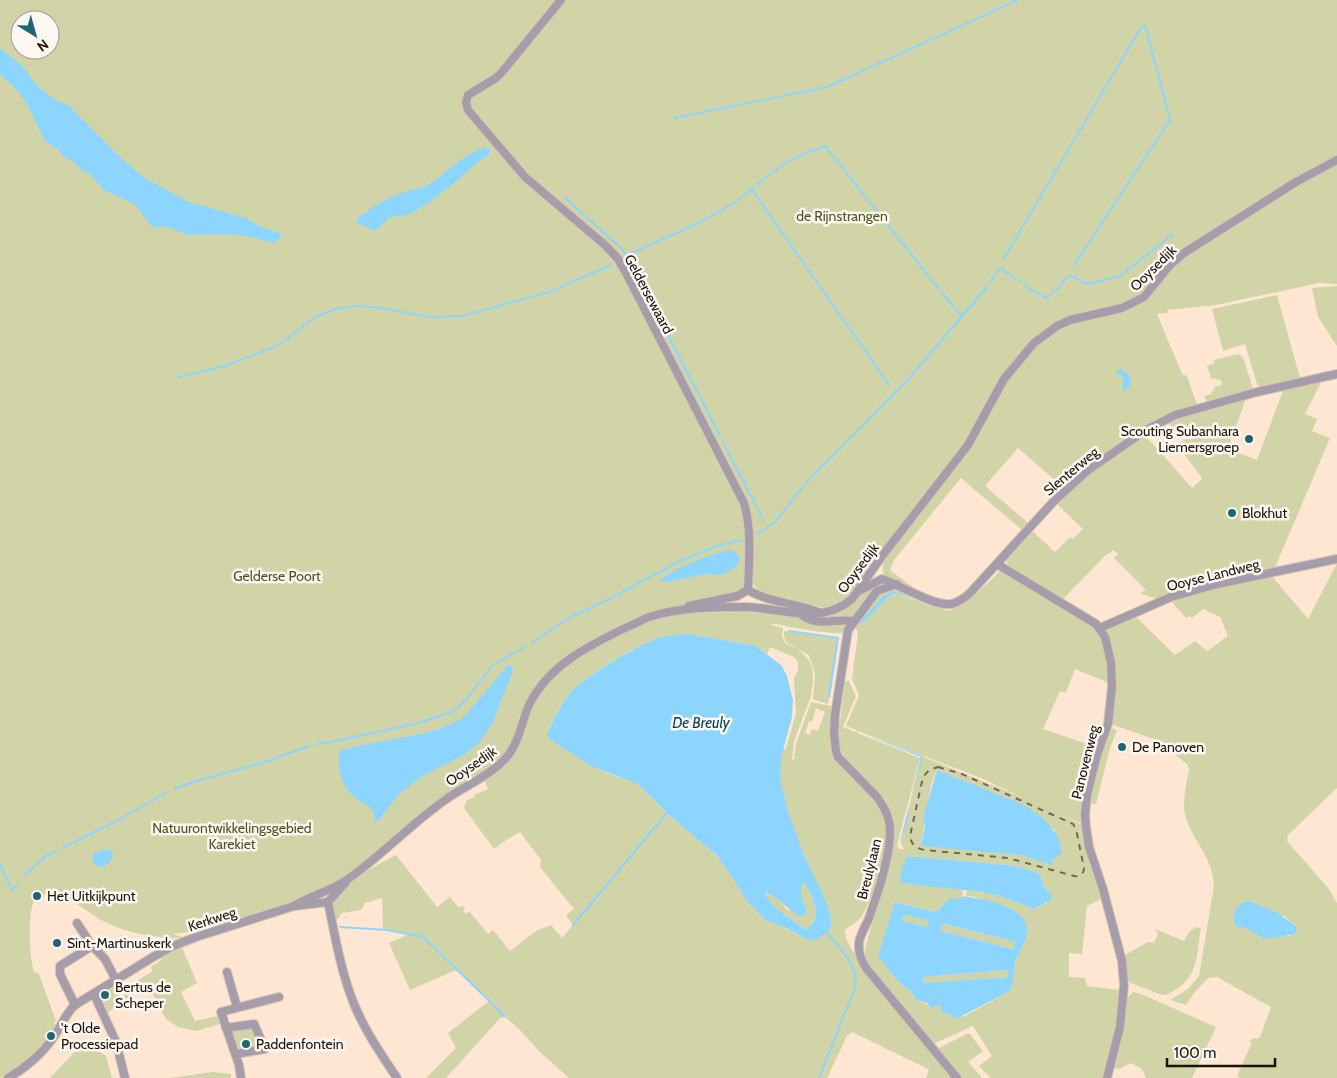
<svg xmlns="http://www.w3.org/2000/svg" width="1337" height="1078" viewBox="0 0 1337 1078" font-family="Cabin,sans-serif">
	<rect width="100%" height="100%" fill="#fee6d2"/>
	<g fill="#d0d4a7" fill-rule="evenodd">
		<path d="M 0,0 L 1337,0 L 1337,156 L 1182,251 L 1147,292 L 1130,303 L 1065,319 L 1012,364 L 965,446 L 857,590 L 844,602 L 826,608 L 767,595 L 757,589 L 750,580 L 738,592 L 668,609 L 561,662 L 519,716 L 512,744 L 505,755 L 487,770 L 425,811 L 364,864 L 345,877 L 272,911 L 200,932 L 188,932 L 173,934 L 184,938 C 155,938 128,934 103,921 C 88,913 68,894 52,894 C 45,893 35,896 33,903 C 28,918 29,957 34,972 L 38,973 L 40,977 L 56,1021 L 54,1023 L 57,1029 C 45,1044 19,1074 0,1078 ZM 20,20 L 50,20 L 50,50 L 20,50 Z"/>
		<path d="M 1337,163 L 1337,284 L 1319,283 L 1216,305 L 1167,310 L 1168,313 L 1157,314 L 1182,374 L 1187,376 L 1197,405 C 1167,411 1145,428 1121,444 C 1099,459 1078,474 1059,492 L 1057,482 L 1018,448 L 985,486 L 1028,523 L 1022,530 L 961,478 L 894,560 L 891,567 L 891,571 C 908,583 937,609 959,597 C 966,594 971,587 977,582 L 978,582 C 971,589 964,598 954,601 C 937,606 900,585 885,577 C 880,568 884,559 889,551 L 972,441 L 1001,386 L 1011,372 L 1037,344 L 1054,330 L 1062,326 L 1119,312 L 1141,302 L 1153,292 L 1174,264 L 1185,255 L 1258,208 Z"/>
		<polygon points="1337,286 1337,346 1318,317 1312,288"/>
		<polygon points="1277,295 1300,378 1261,388 1257,384 1245,344 1223,351 1212,309"/>
		<polygon points="1238,354 1243,357 1253,389 1207,402 1204,396 1212,394 1211,392 1214,390 1214,387 1222,385 1221,380 1211,378 1207,366 1215,363 1214,360"/>
		<polygon points="1323,379 1305,414 1317,419 1312,431 1330,438 1274,570 1218,582 1157,599 1140,593 1146,590 1114,558 1118,554 1113,550 1109,554 1108,553 1063,599 1009,567 1006,560 1031,530 1055,552 1070,537 1073,539 1083,529 1056,503 1089,473 1144,434 1192,488 1201,480 1202,478 1184,454 1188,451 1182,441 1186,439 1192,439 1193,437 1188,430 1179,436 1168,422 1185,415 1246,398 1228,449 1257,460 1284,388"/>
		<path d="M 1337,563 L 1337,788 L 1288,835 L 1287,841 L 1328,888 L 1337,903 L 1337,1078 L 1241,1078 L 1237,1076 L 1252,1043 L 1249,1042 L 1253,1038 L 1257,1039 L 1260,1037 L 1271,1007 L 1217,977 L 1208,978 L 1195,992 L 1186,1005 L 1170,1000 L 1188,989 L 1199,976 L 1214,886 C 1212,853 1191,841 1185,814 C 1182,800 1187,782 1189,768 L 1187,764 L 1154,739 L 1111,724 C 1115,703 1118,681 1113,660 C 1111,650 1106,639 1107,629 L 1133,614 L 1175,655 L 1195,641 L 1207,651 L 1228,636 L 1220,617 L 1203,609 L 1192,618 L 1189,616 L 1186,618 L 1170,600 L 1270,574 L 1308,619 ZM 1234,915 L 1284,916 L 1296,926 L 1290,936 L 1283,935 L 1264,939 L 1248,929 L 1234,923 Z"/>
		<path d="M 999,572 L 1005,572 L 1093,625 C 1104,641 1110,663 1109,683 L 1075,669 L 1066,693 L 1060,691 L 1043,729 L 1096,747 L 1083,794 L 1081,823 L 1060,815 L 1083,825 L 1092,867 L 1101,899 L 1087,906 L 1082,954 L 1069,953 L 1069,977 L 1085,978 L 1087,986 L 1119,990 L 1115,1035 L 1104,1078 L 991,1078 L 979,1066 L 992,1056 L 973,1026 L 933,1044 L 866,963 L 865,949 L 893,847 L 894,829 L 886,800 L 846,761 L 842,754 L 839,745 L 838,731 L 836,730 L 837,723 L 840,721 L 845,681 L 849,681 L 856,696 L 843,727 L 855,732 L 857,730 L 846,726 L 859,695 L 852,679 L 858,633 L 855,626 C 865,611 876,585 898,588 C 906,589 926,600 935,604 L 936,607 L 949,611 L 975,595 ZM 889,593 L 916,598 L 934,607 C 922,604 911,597 899,595 C 884,592 873,619 859,625 L 882,597 ZM 858,731 L 981,778 L 1021,797 L 921,756 L 901,843 L 904,849 L 899,849 L 897,845 L 920,758 L 857,733 ZM 937,770 L 1033,811 L 1055,830 L 1052,864 L 1021,855 L 921,844 C 926,821 927,790 937,770 ZM 908,856 L 1007,865 L 1020,867 L 1040,874 L 1044,887 L 1049,893 L 1047,903 L 1034,909 L 1000,896 L 967,890 L 966,896 L 976,897 L 1027,930 L 1016,961 L 1010,991 L 963,1017 L 941,1006 L 936,1005 L 931,1008 L 927,1004 L 916,1000 L 911,991 L 902,985 L 895,978 L 878,955 L 896,902 L 935,912 L 937,911 C 945,902 950,898 962,898 L 963,892 L 960,889 L 900,883 L 901,871 Z"/>
		<path d="M 881,582 L 891,584 C 888,584 886,584 883,584 C 872,588 849,623 843,633 C 827,633 811,631 796,628 C 786,627 778,623 769,624 L 783,628 L 782,636 L 785,643 L 798,649 L 808,659 L 812,667 L 813,680 L 811,696 L 794,741 L 792,759 L 794,760 L 796,744 L 811,702 L 831,706 C 831,724 829,742 836,759 C 844,776 864,784 875,800 C 881,809 886,821 887,832 C 888,850 872,900 862,916 C 859,921 850,926 845,930 C 844,942 857,954 860,966 L 954,1078 L 926,1078 L 929,1070 L 926,1068 L 852,1032 L 847,1036 L 827,1078 L 569,1078 L 540,1052 L 519,1029 L 505,1017 L 500,1018 L 446,1078 L 426,1078 L 456,1048 L 448,1033 L 489,1001 L 456,970 L 410,990 L 389,943 L 410,934 L 383,930 L 382,898 L 365,903 L 361,910 L 342,913 L 336,921 L 332,908 L 332,902 L 349,884 L 361,874 L 396,855 L 437,907 L 450,897 L 458,907 L 463,906 L 465,909 L 463,911 L 466,914 L 469,911 L 488,934 L 493,930 L 510,951 L 536,931 L 551,925 L 562,938 L 573,925 L 566,915 L 574,909 L 540,867 L 541,860 L 520,832 C 511,837 502,842 494,849 L 464,808 L 467,800 L 475,797 L 474,795 L 488,789 L 484,780 L 505,766 L 514,755 L 532,706 L 540,692 L 555,674 L 579,655 L 633,627 L 660,617 L 688,613 L 747,612 L 820,617 L 841,612 L 862,593 ZM 689,634 L 756,646 L 767,654 L 770,647 L 794,657 L 798,662 L 798,671 L 794,678 L 796,713 L 786,749 L 783,749 C 781,759 778,769 780,779 C 784,808 798,845 811,871 C 818,887 826,901 831,917 L 804,938 L 779,925 L 733,879 C 719,852 693,837 671,817 C 659,807 649,794 638,784 L 634,781 C 595,772 577,758 547,734 C 554,720 560,705 570,693 C 584,676 640,643 662,637 C 670,635 680,635 689,634 ZM 816,708 L 825,712 L 818,731 L 812,729 L 810,735 L 805,733 L 809,721 L 812,722 Z"/>
		<polygon points="784,631 837,639 828,704 813,699 815,674 809,655 786,642 784,637"/>
		<polygon points="1111,728 1117,730 1110,748 1096,804 1089,803 1094,779"/>
		<path d="M 804,883 C 813,896 825,921 805,929 L 773,906 L 764,894 C 774,893 782,902 787,910 L 807,912 L 801,895 L 800,885 Z"/>
		<polygon points="905,915 927,920 928,922 927,927 904,921 902,919"/>
		<polygon points="943,924 1016,942 1013,949 941,931 941,926"/>
		<path d="M 1196,927 L 1201,928 C 1196,953 1200,973 1177,989 C 1172,992 1168,995 1162,995 L 1131,983 L 1128,980 L 1125,955 L 1148,942 L 1154,943 L 1158,934 L 1155,929 L 1184,941 L 1189,932 Z"/>
		<polygon points="182,947 197,983 181,992 195,1021 218,1016 220,1024 196,1031 178,1027 166,1019 151,990 145,987 146,984 138,983 138,980 153,971 151,967 161,960 161,958"/>
		<polygon points="1008,970 1009,977 924,983 923,977"/>
		<polygon points="117,983 121,1002 108,1013 101,996 103,992"/>
		<polygon points="137,988 141,989 124,1002 124,996 126,993 123,990"/>
		<polygon points="1133,992 1141,994 1216,1027 1192,1078 1146,1078 1142,1069 1131,1063 1119,1069 1112,1067 1125,1002 1128,997"/>
		<polygon points="251,1027 259,1043 258,1046 239,1049 233,1033 233,1030"/>
		<polygon points="969,1033 983,1051 968,1062 982,1078 961,1078 937,1049"/>
		<polygon points="81,1045 91,1046 106,1056 112,1078 50,1078"/>
		<polygon points="213,1072 231,1074 231,1078 170,1078"/>
	</g>
	<g fill="#8bd5ff" fill-rule="evenodd">
		<polygon points="0,48 23,67 38,87 54,99 69,106 122,159 146,179 189,202 246,218 259,226 282,234 279,239 274,243 248,236 220,234 188,235 167,227 152,227 137,207 130,202 104,190 89,173 80,169 75,163 64,157 59,150 45,141 27,104 18,91 0,74"/>
		<path d="M 486,147 L 491,150 L 488,155 L 475,164 L 457,181 L 428,203 L 408,215 L 390,217 L 375,231 L 355,222 L 358,218 C 371,208 386,198 402,193 C 410,190 425,188 431,183 C 449,171 465,153 486,147 Z"/>
		<path d="M 1122,369 C 1133,377 1134,385 1123,392 L 1122,375 L 1118,375 L 1116,372 Z"/>
		<path d="M 729,550 L 733,551 L 741,558 L 734,568 L 722,575 L 706,574 L 666,582 L 660,581 C 670,569 714,553 729,550 Z"/>
		<path d="M 895,592 L 934,605 L 934,607 C 922,604 909,595 897,594 C 883,594 873,620 858,625 L 882,597 L 889,593 Z"/>
		<path d="M 689,634 L 756,646 L 781,665 L 787,676 L 793,700 L 792,717 L 781,758 L 780,778 L 788,812 L 803,853 L 824,897 L 831,917 L 831,925 L 828,931 L 822,936 L 816,939 L 808,940 L 786,928 L 766,920 L 747,901 L 728,871 L 716,855 L 670,816 L 638,784 L 591,766 L 548,738 L 547,734 C 554,720 560,705 570,693 C 584,677 640,643 662,637 C 670,635 680,635 689,634 ZM 804,883 C 813,896 825,921 805,929 L 773,906 L 765,894 L 766,893 C 780,897 787,911 802,917 L 807,912 L 801,895 L 801,885 Z"/>
		<path d="M 511,665 L 513,671 L 492,724 L 479,743 L 465,754 L 421,777 L 412,784 L 400,793 L 379,820 L 374,823 C 375,819 375,815 373,812 C 370,805 363,804 358,800 C 342,789 336,770 340,751 C 377,738 434,739 465,716 L 507,666 Z"/>
		<polygon points="858,732 923,756 910,801 907,823 899,846 921,757"/>
		<path d="M 937,770 L 1021,804 C 1040,814 1062,830 1061,854 L 1053,859 L 1052,865 L 1021,855 L 922,846 L 921,844 L 925,826 L 923,818 Z"/>
		<path d="M 106,849 L 113,852 C 113,860 108,865 101,867 L 94,865 L 92,856 L 95,853 Z"/>
		<polygon points="907,856 1007,865 1020,867 1040,874 1044,887 1052,896 1051,900 1034,909 1000,896 981,892 900,883 901,871"/>
		<path d="M 963,896 C 981,899 1027,905 1027,931 C 1027,941 1019,951 1016,960 C 1013,971 1014,981 1010,991 L 958,1018 L 941,1011 L 941,1006 L 936,1005 L 932,1009 L 927,1003 L 916,1000 L 911,991 L 902,985 L 895,978 L 878,956 L 895,902 L 935,912 L 937,911 L 949,899 L 962,898 ZM 905,915 L 927,920 L 928,922 L 927,927 L 904,921 L 902,919 ZM 944,924 L 1016,942 L 1013,949 L 941,931 L 941,926 ZM 1008,970 L 1008,977 L 924,983 L 923,977 Z"/>
		<path d="M 1248,901 L 1276,912 L 1296,926 L 1296,933 C 1293,935 1268,939 1264,939 L 1248,929 L 1236,926 C 1230,915 1236,904 1248,901 Z"/>
	</g>
	<g fill="none" stroke-linecap="round" stroke-linejoin="round">
		<g stroke="#8bd5ff" stroke-width="2">
			<polyline points="674,118 827,87 1018,0"/>
			<path d="M 758,184 C 783,163 794,157 825,146 L 938,288"/>
			<polyline points="752,190 890,386"/>
			<polyline points="565,198 621,248 627,255"/>
			<polyline points="1003,260 1140,29 1145,25 1170,120 1074,265"/>
			<polyline points="990,282 1000,268 1020,282"/>
			<polyline points="1025,286 1046,298 1057,289 1066,278 1070,276 1076,278 1083,283 1089,284 1120,276 1172,235"/>
			<polyline points="941,292 962,316"/>
			<polyline points="178,377 225,366 274,347 283,342 315,317 336,309 356,306 375,307 429,317 462,316 549,292 611,265"/>
			<polyline points="720,436 627,255 701,222 735,202 755,187"/>
			<polyline points="723,442 763,519"/>
			<polyline points="757,534 775,522 807,482 912,375 987,287"/>
			<polyline points="789,631 838,638 829,697"/>
			<polyline points="532,643 569,618 607,600 680,561 717,546 742,540"/>
			<polyline points="316,745 419,723 454,711 465,701 493,665 525,647"/>
			<polyline points="174,789 196,781 262,763 309,746"/>
			<polyline points="62,848 120,819 166,793"/>
			<polyline points="0,865 12,890 17,885"/>
			<polyline points="25,875 44,857 56,851"/>
			<polyline points="573,925 667,813"/>
			<polyline points="340,927 387,930 423,937 505,1016"/>
			<path d="M 819,1078 L 855,988 C 860,965 840,949 826,932"/>
		</g>
		<g stroke="#dac4b2" stroke-width="10">
			<g id="minor">
				<path d="M 561,0 L 502,72 L 496,78 L 468,95 L 466,102 L 468,110 L 525,177 L 606,246 L 618,259 L 626,273 L 744,503 C 752,531 749,560 748,590"/>
				<polyline points="997,564 1096,624 1105,637 1111,663 1112,687 1108,724 1097,755 1087,795 1085,815 1086,827 1089,847 1103,889 1122,961 1124,985 1120,1027 1107,1078"/>
				<path d="M 897,584 L 877,591 L 848,630 L 835,715 L 834,734 L 836,751 L 838,757 L 877,797 C 882,804 887,812 889,821 C 894,847 878,893 869,918 C 866,926 860,934 859,943 C 858,953 861,960 866,968 L 957,1078"/>
				<path d="M 859,591 L 882,579 C 900,585 933,606 951,604 C 959,602 965,598 971,592 L 1054,501 L 1087,471 L 1146,430 L 1175,415 L 1257,392 L 1337,374"/>
				<path d="M 689,606 L 737,596 L 748,590 C 770,603 797,603 821,613"/>
				<path d="M 803,616 C 819,627 836,618 853,621"/>
				<polyline points="1100,628 1171,597 1217,584 1337,559"/>
				<path d="M 346,882 L 328,902 C 335,936 341,972 354,1004 C 365,1031 381,1054 397,1078"/>
				<path d="M 294,906 C 311,895 332,891 348,879 C 382,855 411,824 445,800 C 464,786 488,777 504,760 C 519,745 521,723 529,705 C 548,666 588,646 625,628 C 633,625 641,620 649,617 C 679,607 715,607 746,607 C 783,608 821,626 852,599 L 882,556 L 968,445 L 1004,379 L 1034,343 L 1057,326 L 1070,320 L 1122,308 L 1144,297 L 1170,265 L 1184,253 L 1296,182 L 1337,160"/>
				<polyline points="77,923 92,946 105,959 116,980"/>
				<polyline points="227,972 237,1007"/>
				<polyline points="94,994 116,1042 125,1078"/>
				<polyline points="75,1005 60,974 60,966 92,946"/>
				<polyline points="226,1028 254,1024 265,1049 236,1054"/>
				<path d="M 8,1078 C 24,1069 42,1054 53,1038 C 61,1027 65,1014 75,1005 L 153,957 L 173,946 L 196,937 L 294,906 L 328,902"/>
				<polyline points="241,1078 239,1065 221,1012 279,997"/>
			</g>
		</g>
		<use href="#minor" stroke="#a69daa" stroke-width="8"/>
		<path stroke="#756658" stroke-width="2" stroke-dasharray="6 6" stroke-linecap="butt" d="M 938,767 L 962,774 L 1073,824 L 1076,829 L 1084,868 C 1084,874 1080,877 1074,876 L 1008,858 L 925,850 C 917,849 911,845 910,836 L 923,777 L 929,770 Z"/>
	</g>
	<g fill="#1f6675" stroke="#fdf7f2" stroke-width="2">
		<circle cx="1249" cy="439" r="5"/>
		<circle cx="1232" cy="513" r="5"/>
		<circle cx="1122" cy="747" r="5"/>
		<circle cx="37" cy="896" r="5"/>
		<circle cx="57" cy="943" r="5"/>
		<circle cx="105" cy="995" r="5"/>
		<circle cx="51" cy="1036" r="5"/>
		<circle cx="246" cy="1044" r="5"/>
	</g>
	<g text-anchor="middle" dominant-baseline="central" stroke-width="5" stroke-linejoin="round" paint-order="stroke">
		<g font-size="14" fill="#51531e" stroke="#fdf7f2">
			<text x="842" y="216">de Rijnstrangen</text>
			<text x="277" y="576">Gelderse Poort</text>
			<text x="232" y="828">Natuurontwikkelingsgebied<tspan x="232" dy="16">Karekiet</tspan></text>
		</g>
		<g font-size="14" fill="#1c1209" stroke="#fdf7f2">
			<text transform="translate(1153 268) rotate(-45)">Ooysedijk</text>
			<text transform="translate(649 294) rotate(62)">Geldersewaard</text>
			<text transform="translate(1071 471) rotate(-40)">Slenterweg</text>
			<text transform="translate(858 568) rotate(-53)">Ooysedijk</text>
			<text transform="translate(1213 575) rotate(-14)">Ooyse Landweg</text>
			<text transform="translate(1085 762) rotate(-76)">Panovenweg</text>
			<text transform="translate(471 766) rotate(-35)">Ooysedijk</text>
			<text transform="translate(869 869) rotate(-76)">Breulylaan</text>
			<text transform="translate(212 919) rotate(-18)">Kerkweg</text>
		</g>
		<g font-size="14" fill="#1c1209" stroke="#fdf7f2" text-anchor="start">
			<text x="1239" y="431" text-anchor="end">Scouting Subanhara<tspan x="1239" dy="16">Liemersgroep</tspan></text>
			<text x="1242" y="513">Blokhut</text>
			<text x="1132" y="747">De Panoven</text>
			<text x="47" y="896">Het Uitkijkpunt</text>
			<text x="67" y="943">Sint-Martinuskerk</text>
			<text x="115" y="987">Bertus de<tspan x="115" dy="16">Scheper</tspan></text>
			<text x="61" y="1028">'t Olde<tspan x="61" dy="16">Processiepad</tspan></text>
			<text x="256" y="1044">Paddenfontein</text>
		</g>
		<g font-size="15" font-style="italic" fill="#02435e" stroke="#fdf7f2">
			<text x="701" y="723">De Breuly</text>
		</g>
	</g>
	<g transform="translate(35 35) rotate(143)"><circle r="24" fill="#fdf7f2" stroke="#a39b95"/>
	<path d="M0-4L9 19L0 12L-9 19Z" fill="#1f6675"/>
	<text y="-8" font-size="14" font-weight="bold" text-anchor="middle" fill="#1c1209">N</text>
	</g>
	<path d="M1167 1058v8h108v-8" fill="none" stroke="#1c1209" stroke-width="2.5"/>
	<text x="1174" y="1058" font-size="15" fill="#1c1209" stroke="#fdf7f2" stroke-width="4" paint-order="stroke">100 m</text>
</svg>
